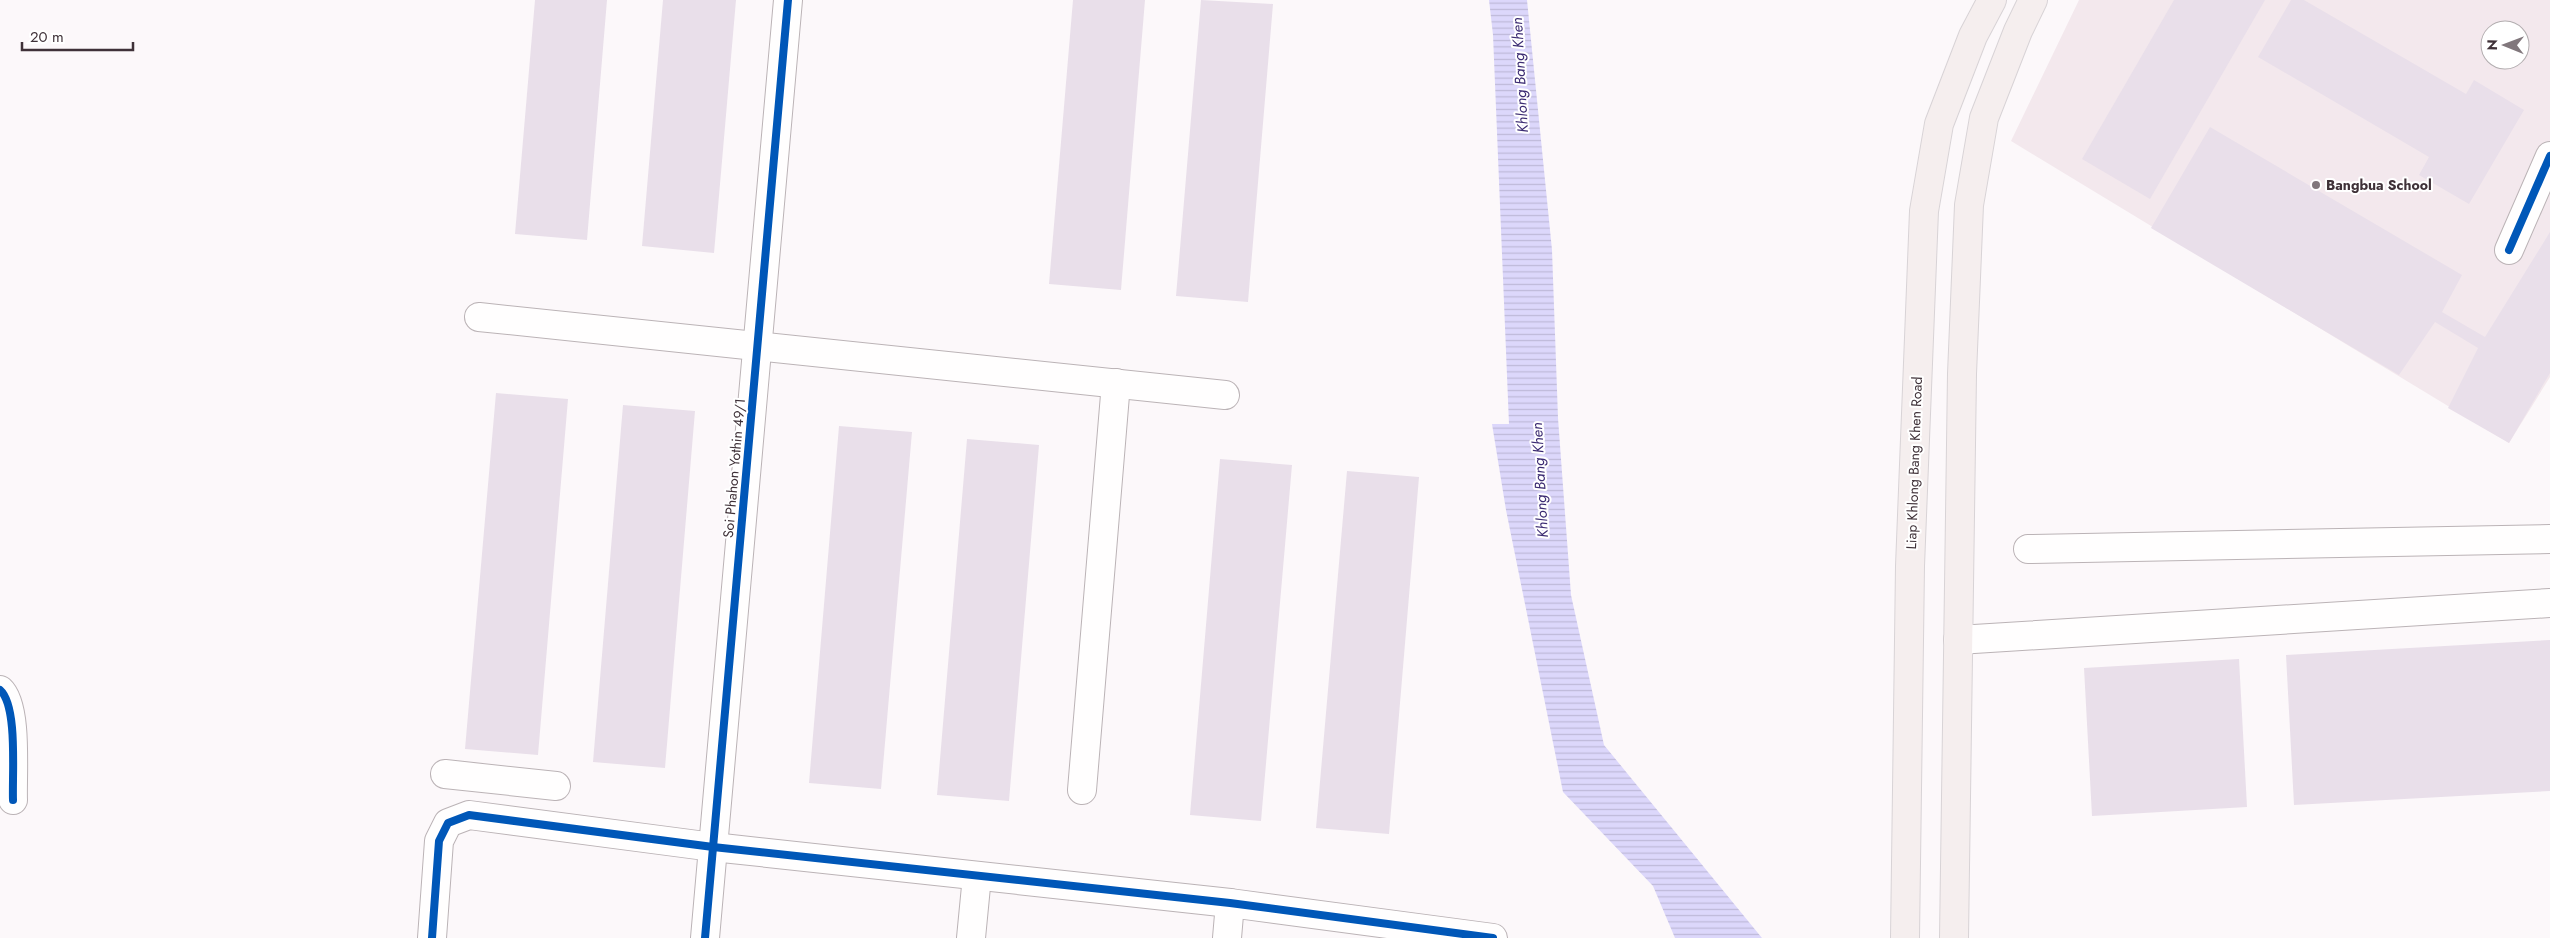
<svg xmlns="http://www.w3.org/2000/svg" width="2550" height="938" viewBox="0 0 2550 938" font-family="Jost,sans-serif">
	<defs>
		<pattern id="water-rules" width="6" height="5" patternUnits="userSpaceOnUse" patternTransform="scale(1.25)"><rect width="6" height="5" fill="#dcd7fb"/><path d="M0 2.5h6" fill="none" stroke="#beb9d8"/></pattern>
	</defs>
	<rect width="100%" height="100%" fill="#fcf8fa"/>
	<path fill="#f3e8ed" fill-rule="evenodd" d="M 2079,0 L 2550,0 L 2550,377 L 2509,443 L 2011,141 ZM 2490,30 L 2520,30 L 2520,60 L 2490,60 Z"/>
	<polygon fill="url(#water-rules)" points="1489,0 1527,0 1552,250 1558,418 1571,595 1604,745 1762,938 1675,938 1653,886 1563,792 1506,510 1492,424 1509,424 1493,35"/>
	<g fill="#e9dfea">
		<polygon points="535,0 607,0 587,240 515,234"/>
		<polygon points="663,0 736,0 714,253 642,246"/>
		<polygon points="1073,0 1145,0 1121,290 1049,284"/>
		<polygon points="1201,0 1273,4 1248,302 1176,296"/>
		<polygon points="2174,0 2265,0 2150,199 2082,159"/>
		<polygon points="2291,0 2304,0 2466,94 2474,80 2524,110 2469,204 2419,175 2429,157 2258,57"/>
		<polygon points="2210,127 2462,275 2442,312 2485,337 2550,232 2550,373 2509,443 2448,408 2478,348 2435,322 2399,375 2151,228"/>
		<polygon points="496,393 568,399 538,755 465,749"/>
		<polygon points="623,405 695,411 665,768 593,762"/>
		<polygon points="839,426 912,432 881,789 809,783"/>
		<polygon points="967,439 1039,445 1009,801 937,795"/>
		<polygon points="1220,459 1292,465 1261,821 1190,815"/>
		<polygon points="1347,471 1419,477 1389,834 1316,828"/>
		<polygon points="2550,640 2550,791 2294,805 2286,655"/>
		<polygon points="2239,659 2247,807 2092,816 2084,668"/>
	</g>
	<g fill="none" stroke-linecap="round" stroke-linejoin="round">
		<g stroke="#bbb3b6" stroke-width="30">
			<g id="minor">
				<polyline points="2509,250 2550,156"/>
				<polyline points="479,317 1225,395"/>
				<polyline points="2028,549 2550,539"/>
				<polyline points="1958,640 2550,603"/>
				<path d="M 0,690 C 18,706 12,775 13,800"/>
				<polyline points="445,774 556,786"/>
				<polyline points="1082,790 1116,383"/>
				<polyline points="432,938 439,841 448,823 469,815 713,847 1230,903 1493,938"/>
				<polyline points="705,938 788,0"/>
				<polyline points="971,938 977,876"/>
				<polyline points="1227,938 1230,903"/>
			</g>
		</g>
		<g stroke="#d8d3d6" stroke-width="30">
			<g id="major">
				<polyline points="1905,938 1910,566 1924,211 1939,124 1973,36 1992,0"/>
				<polyline points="1954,938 1962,374 1969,205 1984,118 2018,31 2033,0"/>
			</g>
		</g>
		<use href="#minor" stroke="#fffefe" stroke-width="28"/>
		<use href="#major" stroke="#f5eeee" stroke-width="28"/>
		<g stroke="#fff" stroke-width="11">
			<g id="cycleway">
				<polyline points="2509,250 2550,156"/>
				<path d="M 0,690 C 18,706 12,775 13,800"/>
				<polyline points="432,938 439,841 448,823 469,815 713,847 1230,903 1493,938"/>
				<polyline points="705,938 788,0"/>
			</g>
		</g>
		<use href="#cycleway" stroke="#0057b8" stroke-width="8"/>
	</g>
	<circle fill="#81777c" stroke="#fff" stroke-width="2" cx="2316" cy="185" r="5"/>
	<g text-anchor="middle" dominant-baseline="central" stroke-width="4" stroke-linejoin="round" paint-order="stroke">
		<g font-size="14" font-weight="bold" fill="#3f3138" stroke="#fff" text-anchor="start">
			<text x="2326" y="185">Bangbua School</text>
		</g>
		<g font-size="14" fill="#3f3138" stroke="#fff">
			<text transform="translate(1914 463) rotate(-88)">Liap Khlong Bang Khen Road</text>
			<text transform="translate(734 468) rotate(-85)">Soi Phahon Yothin 49/1</text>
		</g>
		<g font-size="15" font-style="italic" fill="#3c2c73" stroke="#fff">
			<text transform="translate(1520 75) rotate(-93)">Khlong Bang Khen</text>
			<text transform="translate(1540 480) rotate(-93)">Khlong Bang Khen</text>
		</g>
	</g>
	<g transform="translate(2505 45) rotate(271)"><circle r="24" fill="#ffffff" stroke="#b2adaf"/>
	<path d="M0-4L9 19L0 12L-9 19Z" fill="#81777c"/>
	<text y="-8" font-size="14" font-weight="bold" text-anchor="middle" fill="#3f3138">N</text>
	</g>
	<path d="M22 42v8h111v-8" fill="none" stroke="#3f3138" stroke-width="2.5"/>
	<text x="30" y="42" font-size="15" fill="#3f3138" stroke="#ffffff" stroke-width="4" paint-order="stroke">20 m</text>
</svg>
